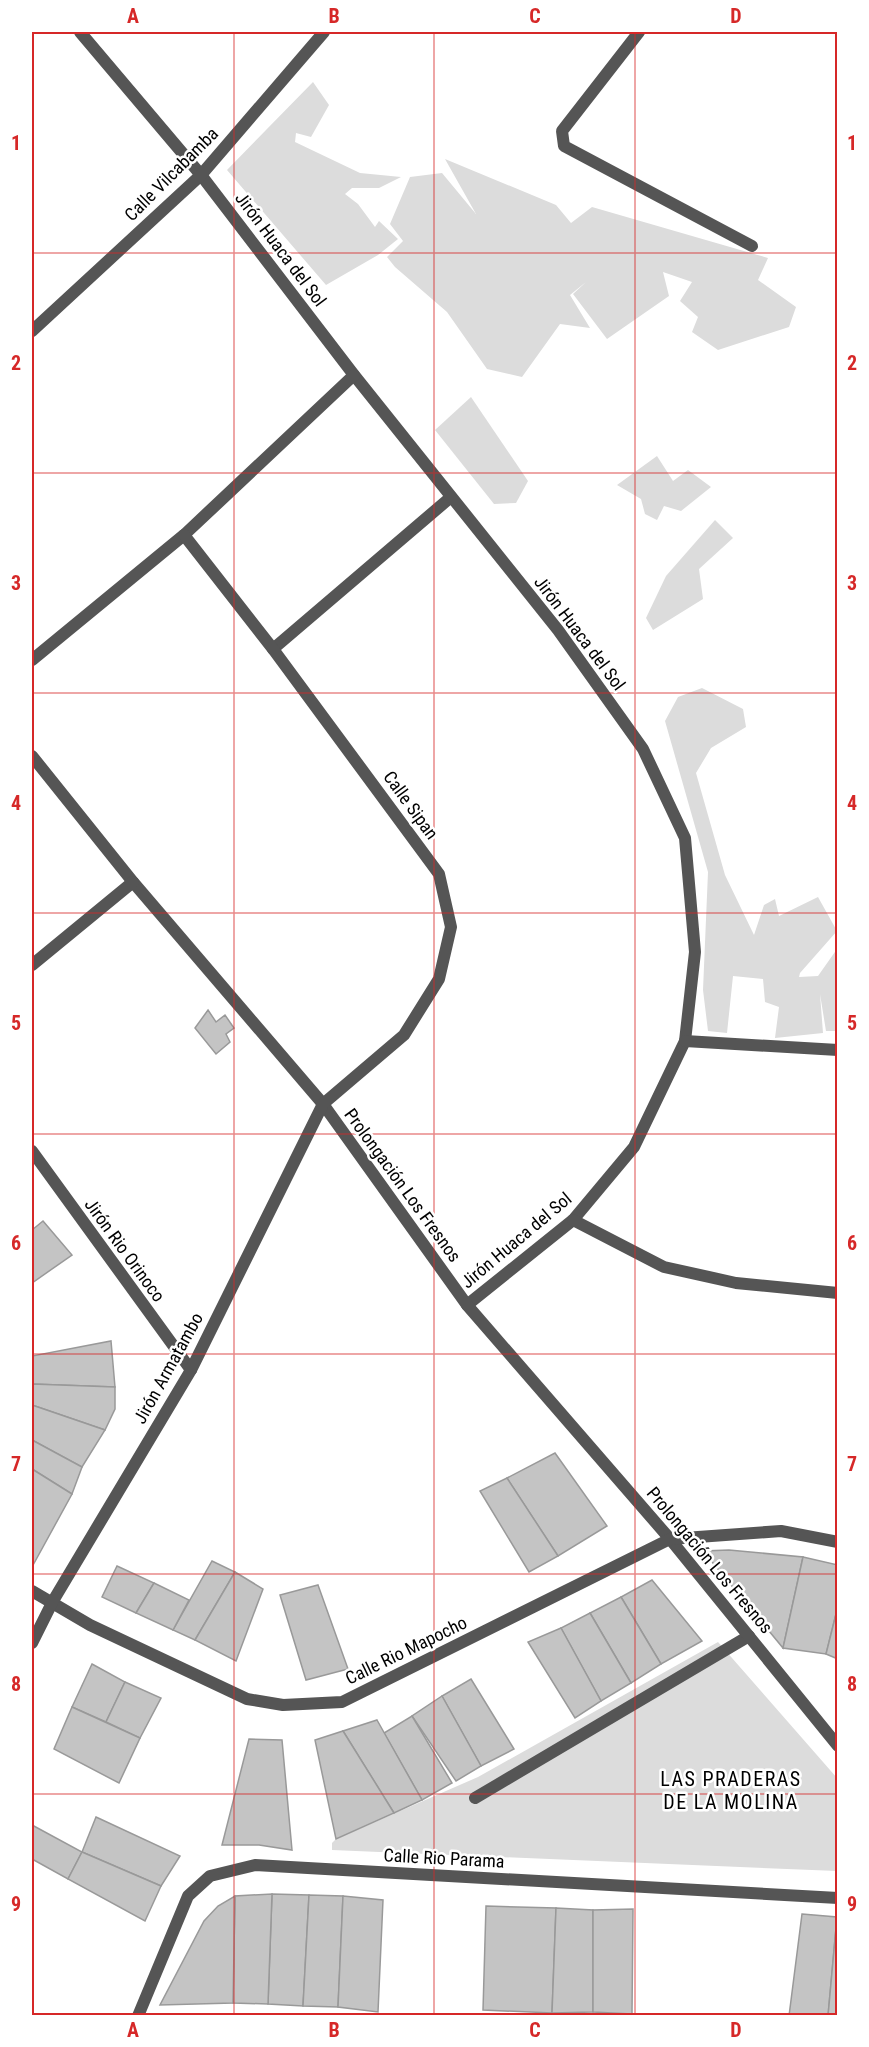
<svg xmlns="http://www.w3.org/2000/svg" width="869" height="2047" viewBox="0 0 869 2047" font-family="'Roboto Condensed',sans-serif">
	<rect width="100%" height="100%" fill="#fff"/>
	<g fill="#dcdcdc">
		<polygon points="313,82 329,105 311,137 296,133 295,142 360,173 401,177 379,188 352,188 345,194 358,204 375,227 379,221 398,239 378,255 326,285 227,170"/>
		<polygon points="445,159 556,205 571,223 592,207 768,258 758,280 796,307 789,327 718,350 692,332 698,317 680,301 692,282 663,272 669,296 607,339 573,294 586,282 570,295 590,328 560,324 522,377 487,369 447,312 395,267 387,257 403,241 390,224 410,177 442,173 476,214"/>
		<polygon points="471,397 528,481 516,503 494,504 435,430"/>
		<polygon points="657,456 673,481 688,470 711,487 681,511 664,506 657,520 645,514 641,499 617,485"/>
		<polygon points="715,520 733,538 699,569 703,599 653,630 646,618 666,576"/>
		<polygon points="702,688 743,709 746,727 711,748 696,773 725,875 754,935 764,905 775,899 779,916 818,897 837,931 800,973 799,977 818,976 837,949 837,1031 826,1031 820,994 823,1033 775,1038 779,1007 765,1002 763,979 733,976 727,1033 708,1031 703,990 708,872 665,721 678,697"/>
		<polygon points="718,1642 837,1778 837,1871 332,1850 332,1843 336,1839 478,1777"/>
	</g>
	<g fill="#c4c4c4" stroke="#999" stroke-width="1.5">
		<polygon points="208,1010 216,1022 225,1015 234,1028 226,1034 230,1042 216,1054 195,1028"/>
		<polygon points="43,1221 72,1255 32,1283 32,1230"/>
		<polygon points="111,1341 115,1387 32,1384 32,1356"/>
		<polygon points="32,1384 115,1387 115,1409 105,1430 32,1405"/>
		<polygon points="32,1405 105,1430 82,1467 32,1440"/>
		<polygon points="32,1440 82,1467 72,1494 32,1469"/>
		<polygon points="555,1453 607,1526 558,1556 507,1478"/>
		<polygon points="32,1469 72,1494 32,1567"/>
		<polygon points="507,1478 558,1556 529,1572 480,1491"/>
		<polygon points="729,1550 803,1557 783,1648 703,1551"/>
		<polygon points="803,1557 838,1565 838,1606 826,1654 783,1648"/>
		<polygon points="212,1561 235,1572 195,1640 173,1630"/>
		<polygon points="117,1566 154,1583 136,1613 102,1597"/>
		<polygon points="235,1572 263,1589 236,1661 195,1640"/>
		<polygon points="652,1580 702,1641 661,1664 621,1597"/>
		<polygon points="154,1583 189,1600 173,1630 136,1613"/>
		<polygon points="318,1585 348,1669 306,1680 280,1595"/>
		<polygon points="621,1597 661,1664 631,1683 590,1613"/>
		<polygon points="838,1606 838,1659 826,1654"/>
		<polygon points="590,1613 631,1683 601,1701 561,1628"/>
		<polygon points="561,1628 601,1701 575,1718 528,1642"/>
		<polygon points="92,1664 125,1682 106,1722 72,1707"/>
		<polygon points="471,1679 514,1749 481,1766 442,1696"/>
		<polygon points="125,1682 161,1698 140,1738 106,1722"/>
		<polygon points="442,1696 481,1766 456,1781 412,1716"/>
		<polygon points="72,1707 140,1738 119,1783 54,1749"/>
		<polygon points="412,1716 452,1783 422,1800 384,1733"/>
		<polygon points="377,1720 422,1800 394,1813 343,1731"/>
		<polygon points="343,1731 394,1813 336,1839 315,1740"/>
		<polygon points="249,1739 282,1740 292,1850 259,1845 222,1845"/>
		<polygon points="96,1817 180,1856 161,1886 82,1852"/>
		<polygon points="32,1825 82,1852 68,1879 32,1859"/>
		<polygon points="82,1852 161,1886 145,1921 68,1879"/>
		<polygon points="272,1894 309,1895 303,2006 268,2004"/>
		<polygon points="272,1894 268,2004 233,2003 235,1896"/>
		<polygon points="309,1895 343,1896 338,2007 303,2006"/>
		<polygon points="235,1896 233,2003 160,2005 204,1921 218,1906"/>
		<polygon points="343,1896 383,1900 378,2012 338,2007"/>
		<polygon points="486,1906 556,1908 552,2013 483,2010"/>
		<polygon points="556,1908 593,1910 593,2012 552,2013"/>
		<polygon points="633,1909 632,2014 593,2012 593,1910"/>
		<polygon points="802,1914 837,1917 828,2016 789,2016"/>
		<polygon points="837,1917 838,2016 828,2016"/>
	</g>
	<g fill="none" stroke-linecap="round" stroke-linejoin="round">
		<g stroke="#555" stroke-width="12">
			<polyline points="273,649 451,497"/>
			<polyline points="475,1798 749,1636"/>
		</g>
		<g stroke="#555" stroke-width="12">
			<polyline points="80,32 201,175 354,375 558,630 643,749 685,838 695,952 685,1041 634,1147 573,1220 467,1305"/>
			<polyline points="639,32 562,131 564,146 752,246"/>
			<polyline points="32,331 201,175 324,32"/>
			<polyline points="32,660 184,535 354,375"/>
			<polyline points="32,756 133,882 323,1104 467,1305 670,1539 838,1746"/>
			<polyline points="32,965 133,882"/>
			<polyline points="685,1041 838,1050"/>
			<polyline points="32,1151 191,1370"/>
			<polyline points="573,1220 664,1267 736,1283 838,1293"/>
			<polyline points="32,1591 90,1625 247,1699 283,1705 342,1702 670,1539 781,1531 838,1542"/>
			<polyline points="32,1643 53,1601 191,1370 323,1104 404,1035 439,979 451,927 439,874 273,649 184,535"/>
			<polyline points="138,2016 188,1896 210,1876 255,1865 838,1898"/>
		</g>
	</g>
	<path fill="none" stroke="#d62828" stroke-width="1.5" stroke-opacity="0.55" d="M 234,32 L 234,2016M 434,32 L 434,2016M 635,32 L 635,2016M 32,253 L 838,253M 32,473 L 838,473M 32,693 L 838,693M 32,913 L 838,913M 32,1134 L 838,1134M 32,1354 L 838,1354M 32,1574 L 838,1574M 32,1794 L 838,1794"/>
	<g text-anchor="middle" dominant-baseline="central" stroke-width="5" stroke-linejoin="round" paint-order="stroke">
		<g font-size="18" fill="#000" stroke="#fff">
			<text transform="translate(171 174) rotate(-45)">Calle Vilcabamba</text>
			<text transform="translate(281 249) rotate(53)">Jirón Huaca del Sol</text>
			<text transform="translate(580 633) rotate(53)">Jirón Huaca del Sol</text>
			<text transform="translate(411 805) rotate(54)">Calle Sipan</text>
			<text transform="translate(403 1185) rotate(54)">Prolongación Los Fresnos</text>
			<text transform="translate(516 1240) rotate(-40)">Jirón Huaca del Sol</text>
			<text transform="translate(125 1250) rotate(54)">Jirón Rio Orinoco</text>
			<text transform="translate(168 1368) rotate(-61)">Jirón Armatambo</text>
			<text transform="translate(710 1560) rotate(50)">Prolongación Los Fresnos</text>
			<text transform="translate(406 1650) rotate(-26)">Calle Rio Mapocho</text>
			<text transform="translate(444 1858) rotate(3)">Calle Rio Parama</text>
		</g>
		<g font-size="20" letter-spacing="1.5" fill="#000" stroke="#fff">
			<text x="731" y="1779">LAS PRADERAS<tspan x="731" dy="23">DE LA MOLINA</tspan></text>
		</g>
	</g>
	<rect width="869" height="2047" fill="none" stroke="#ffffff" stroke-width="66"/>
	<rect x="33" y="33" width="803" height="1981" fill="none" stroke="#d62828" stroke-width="2"/>
	<g font-size="20" text-anchor="middle" font-weight="bold" fill="#d62828">
		<text x="133" y="23">A</text>
		<text x="334" y="23">B</text>
		<text x="535" y="23">C</text>
		<text x="736" y="23">D</text>
		<text x="16" y="150">1</text>
		<text x="852" y="150">1</text>
		<text x="16" y="370">2</text>
		<text x="852" y="370">2</text>
		<text x="16" y="590">3</text>
		<text x="852" y="590">3</text>
		<text x="16" y="810">4</text>
		<text x="852" y="810">4</text>
		<text x="16" y="1030">5</text>
		<text x="852" y="1030">5</text>
		<text x="16" y="1250">6</text>
		<text x="852" y="1250">6</text>
		<text x="16" y="1471">7</text>
		<text x="852" y="1471">7</text>
		<text x="16" y="1691">8</text>
		<text x="852" y="1691">8</text>
		<text x="16" y="1911">9</text>
		<text x="852" y="1911">9</text>
		<text x="133" y="2037">A</text>
		<text x="334" y="2037">B</text>
		<text x="535" y="2037">C</text>
		<text x="736" y="2037">D</text>
	</g>
</svg>
